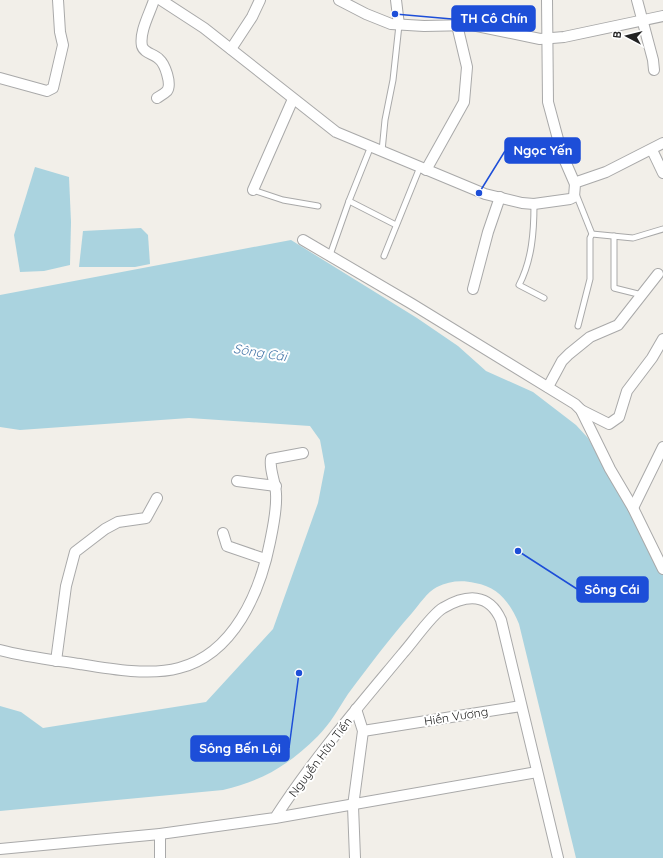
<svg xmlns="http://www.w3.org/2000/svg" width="663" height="858" viewBox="0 0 663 858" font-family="Quicksand,sans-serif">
	<rect width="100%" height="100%" fill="#f2efe9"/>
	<g fill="#aad3df">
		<polygon points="35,167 69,177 71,222 70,265 44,271 20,272 14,235"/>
		<polygon points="141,228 148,235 150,264 135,267 79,267 83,231"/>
		<path d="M 291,240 L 417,318 L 458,346 L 486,371 L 533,392 L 576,425 L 588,438 L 663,573 L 663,858 L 576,858 L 519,624 C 510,603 499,587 475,583 C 462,580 449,581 437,587 C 427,592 419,605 412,613 C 389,639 369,666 348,694 C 339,708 330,724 318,736 C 289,765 262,781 223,790 L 0,811 L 0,706 L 21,712 L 43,728 L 206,702 L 273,629 L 318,503 L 325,467 L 320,440 L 310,426 L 189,418 L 20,430 L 0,427 L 0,295 Z"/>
	</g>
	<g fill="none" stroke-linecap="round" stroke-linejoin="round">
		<g stroke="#a9a9a9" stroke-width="7">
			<g id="lane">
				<polyline points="382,151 385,120 393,80 399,25"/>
				<polyline points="253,190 283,200 318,206"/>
				<polyline points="576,194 592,234"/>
				<polyline points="349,201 396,225"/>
				<path d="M 534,204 C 534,232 532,260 519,285 L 544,298"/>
				<polyline points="614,236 614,288 642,295"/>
				<polyline points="330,255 349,201 371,146"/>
				<polyline points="384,256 420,167"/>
				<polyline points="578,326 590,279 590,238 592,234 633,238 663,229"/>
			</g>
		</g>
		<g stroke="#a9a9a9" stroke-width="12">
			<g id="street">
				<path d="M 154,0 C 150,13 139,32 142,46 C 144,53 154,54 159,59 C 165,64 172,84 167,91 C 164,94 160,96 157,98"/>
				<polyline points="161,0 204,28 336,132 485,194 522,203 534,204 570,199 574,197 575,184 577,182 606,172 663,143"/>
				<polyline points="339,0 366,14 391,24 424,26 472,25 540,39 564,37 663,16"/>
				<polyline points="396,0 399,25"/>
				<polyline points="547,0 548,102 562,154 575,184"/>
				<polyline points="637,0 653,60 654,70"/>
				<polyline points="231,49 252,17 260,0"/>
				<polyline points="0,78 47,91 53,88 63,45 60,32 58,0"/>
				<polyline points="652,150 663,173"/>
				<polyline points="426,170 464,102 467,67 457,25"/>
				<polyline points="253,190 293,99"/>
				<polyline points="303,240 412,304 575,404 581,410 610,469 633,508 663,569"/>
				<polyline points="473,289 488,232 500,197"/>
				<polyline points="548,387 562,361 569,354 590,337 618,325 658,274"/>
				<polyline points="581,410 609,424 619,417 627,391 652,358 663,339"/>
				<polyline points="237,481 276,486"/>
				<polyline points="633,508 663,447"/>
				<polyline points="223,533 227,546 265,559"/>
				<path d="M 0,650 C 26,657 54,660 80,664 C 110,669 150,676 179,668 C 234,654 260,592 270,542 C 273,527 277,510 276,494 C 276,483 269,470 271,459 L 303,453"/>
				<polyline points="56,661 66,586 75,552 105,529 118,522 146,518 157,498"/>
				<polyline points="363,731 521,706"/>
				<polyline points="275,818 537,772"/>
				<path d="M 0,849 L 160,834 L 275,818 C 313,759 359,706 403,653 C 413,642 432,614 443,608 C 467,594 489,593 501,620 L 558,858"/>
				<polyline points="160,858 160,834"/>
				<polyline points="355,858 353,806 363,731 356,709"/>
			</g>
		</g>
		<use href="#lane" stroke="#fff" stroke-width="5"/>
		<use href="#street" stroke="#fff" stroke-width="10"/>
	</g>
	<g text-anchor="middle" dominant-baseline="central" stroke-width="4" stroke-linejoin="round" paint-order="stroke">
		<g font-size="12" fill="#222" stroke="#fff">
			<text transform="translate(456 716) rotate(-9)">Hiền Vương</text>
			<text transform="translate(320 757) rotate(-53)">Nguyễn Hữu Tiến</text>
		</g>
		<g font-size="13" font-style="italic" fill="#4a7aab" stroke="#fff">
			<text transform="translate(260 352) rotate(9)">Sông Cái</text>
		</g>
	</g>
	<path fill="none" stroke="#1d4ed8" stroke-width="1.5" d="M395 14L452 19M479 193L505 151M518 551L577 589M299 673L289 748"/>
	<g fill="#1d4ed8" stroke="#fff" stroke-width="1.5">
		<circle cx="395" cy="14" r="4"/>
		<circle cx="479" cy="193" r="4"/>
		<circle cx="518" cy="551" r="4"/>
		<circle cx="299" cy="673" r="4"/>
	</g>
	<g fill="#1d4ed8" stroke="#1d4ed8" stroke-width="1.5">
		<rect x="452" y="6" width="83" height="25" rx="4"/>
		<rect x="505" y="138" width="75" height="25" rx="4"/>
		<rect x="577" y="577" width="71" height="25" rx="4"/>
		<rect x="191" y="736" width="98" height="25" rx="4"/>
	</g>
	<g font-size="13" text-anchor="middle" font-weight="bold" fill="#fff">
		<text x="494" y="23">TH Cô Chín</text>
		<text x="543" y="155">Ngọc Yến</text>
		<text x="612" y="594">Sông Cái</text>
		<text x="240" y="753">Sông Bến Lội</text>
	</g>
	<g transform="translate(627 36) rotate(277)" stroke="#ffffff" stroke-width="3" paint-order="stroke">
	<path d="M0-3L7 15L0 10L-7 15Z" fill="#222222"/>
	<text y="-6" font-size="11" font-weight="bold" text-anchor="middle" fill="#222222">B</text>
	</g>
</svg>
